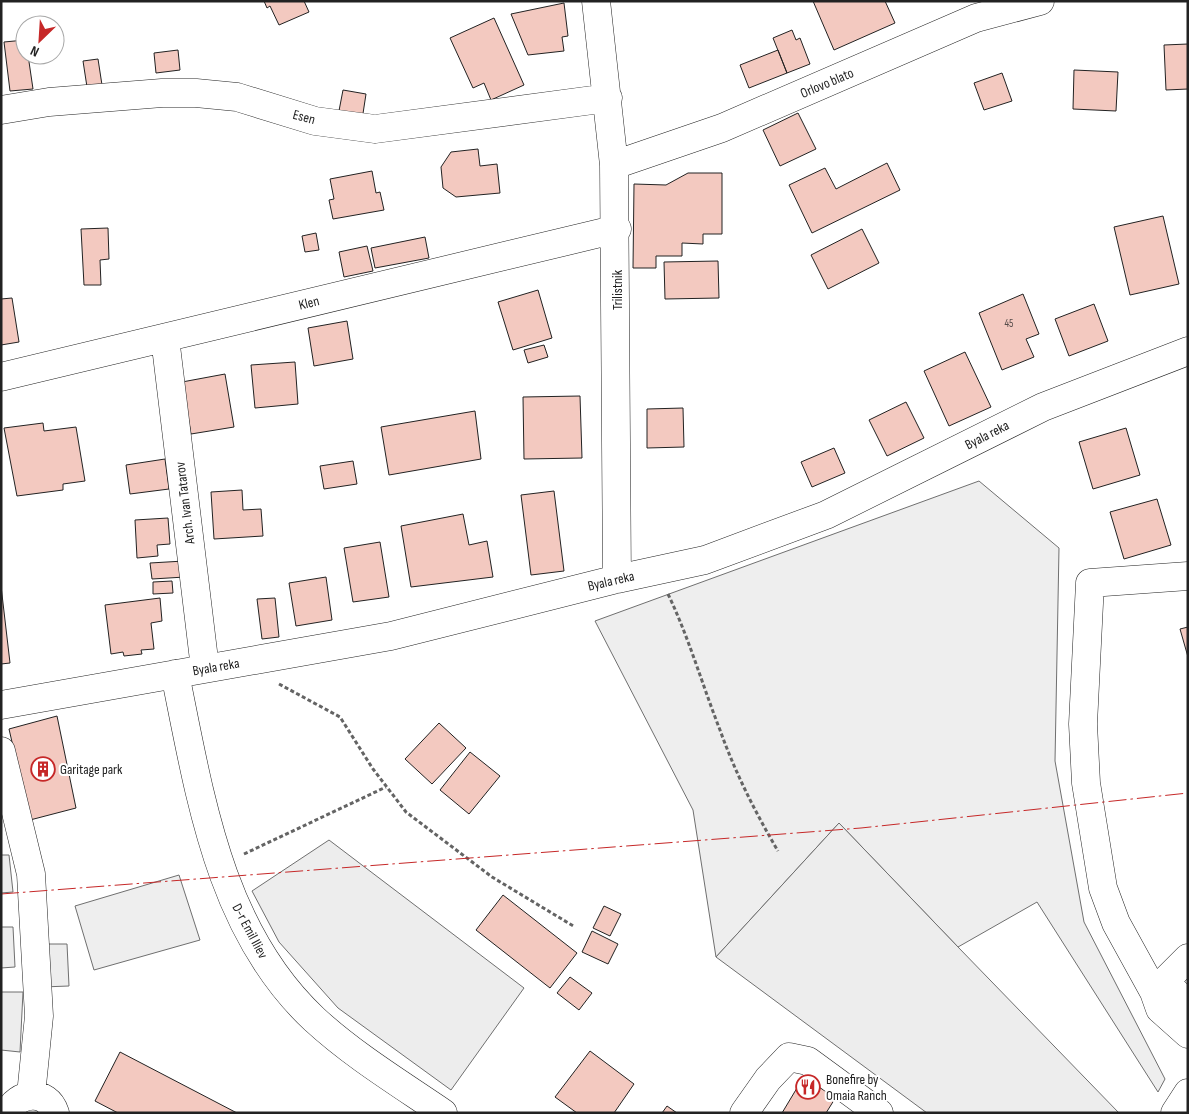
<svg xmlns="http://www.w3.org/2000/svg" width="1189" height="1114" font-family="'Sofia Sans Condensed',sans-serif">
<rect width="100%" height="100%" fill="#fff"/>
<path fill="#eee" stroke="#6f6f6f" d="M 979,481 L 1059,548 L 1055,761 L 1084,922 L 1165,1079 L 1158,1092 L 1037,902 L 958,947 L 839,823 L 716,957 L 693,810 L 595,621 Z
M 179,875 L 200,940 L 94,970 L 75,906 Z"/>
<path fill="#ededed" stroke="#6f6f6f" d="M 839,823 L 958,947 L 1119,1113 L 927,1113 L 716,957 Z
M 329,840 L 524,988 L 451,1090 L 338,1008 L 279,942 L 252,891 Z
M 1,855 L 9,855 L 13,892 L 1,893 Z
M 1,927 L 13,927 L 15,967 L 1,968 Z
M 40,944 L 67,944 L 69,986 L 42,987 Z
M 1,992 L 23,992 L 20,1052 L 1,1050 Z"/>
<path fill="#f3c9c0" stroke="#222" d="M 264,1 L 304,1 L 309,12 L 279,25 L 270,6 L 267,8 Z
M 813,1 L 885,1 L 895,23 L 834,50 Z
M 564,3 L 568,36 L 562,37 L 564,51 L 528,55 L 511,14 Z
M 494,18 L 524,85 L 491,100 L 484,83 L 473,88 L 450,38 Z
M 792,30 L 796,40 L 800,38 L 810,64 L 787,73 L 773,38 Z
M 25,40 L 25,55 L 28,55 L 33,89 L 10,91 L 4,42 Z
M 1188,44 L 1188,89 L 1166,90 L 1164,45 Z
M 178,50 L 180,70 L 156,73 L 154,53 Z
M 778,50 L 787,73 L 749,88 L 740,65 Z
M 98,59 L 102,85 L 87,87 L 83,61 Z
M 1074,70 L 1118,72 L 1116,111 L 1073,109 Z
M 1002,73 L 1012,101 L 984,110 L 974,83 Z
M 343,90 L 366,94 L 362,120 L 338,116 Z
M 798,113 L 816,149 L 780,166 L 763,130 Z
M 478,149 L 480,166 L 497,164 L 500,193 L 456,197 L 443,188 L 441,167 L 451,152 Z
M 887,163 L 900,190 L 812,233 L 789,185 L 825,168 L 836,189 Z
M 372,171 L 376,193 L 380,192 L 384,210 L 333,219 L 329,200 L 334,199 L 330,179 Z
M 688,173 L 722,173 L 722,234 L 703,234 L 703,244 L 682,243 L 682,256 L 656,256 L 656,268 L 633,268 L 634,184 L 666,185 Z
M 1163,216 L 1179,284 L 1130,295 L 1114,227 Z
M 108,228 L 109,259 L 100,260 L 101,285 L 84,285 L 81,229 Z
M 862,229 L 879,263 L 828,289 L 811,255 Z
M 316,233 L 319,250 L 305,252 L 302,236 Z
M 425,237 L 429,258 L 375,268 L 371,248 Z
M 367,246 L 373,271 L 344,277 L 339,252 Z
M 718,261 L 719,298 L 665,299 L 664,262 Z
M 538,290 L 552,338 L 513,350 L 498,302 Z
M 1023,294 L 1039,334 L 1026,339 L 1034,357 L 1002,370 L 979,313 Z
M 12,298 L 19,342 L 1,345 L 1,299 Z
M 1094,304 L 1108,341 L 1069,356 L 1055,319 Z
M 347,321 L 353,359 L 314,366 L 308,328 Z
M 544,345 L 548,357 L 528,363 L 524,350 Z
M 965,352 L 991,407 L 949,426 L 924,371 Z
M 295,362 L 298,404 L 255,408 L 251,365 Z
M 225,374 L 234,427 L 191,434 L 182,382 Z
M 580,396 L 582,458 L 524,459 L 523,397 Z
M 906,402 L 924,438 L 887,456 L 869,420 Z
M 683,408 L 684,447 L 647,448 L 647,409 Z
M 475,411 L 481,459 L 389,475 L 381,427 Z
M 43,423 L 44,431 L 76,427 L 85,481 L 63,484 L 63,490 L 17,496 L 4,428 Z
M 1126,428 L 1140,475 L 1093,489 L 1079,442 Z
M 834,448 L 845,473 L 812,487 L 801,462 Z
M 165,459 L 169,489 L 130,494 L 126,465 Z
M 353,461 L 357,484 L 324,489 L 320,466 Z
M 242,490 L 243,510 L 261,509 L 263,536 L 214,539 L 211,492 Z
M 554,491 L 564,571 L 531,575 L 521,495 Z
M 1157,499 L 1171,545 L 1124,559 L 1110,512 Z
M 463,514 L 469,545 L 487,541 L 493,577 L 411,587 L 401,526 Z
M 168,518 L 170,544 L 157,545 L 158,556 L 137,558 L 135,520 Z
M 380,542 L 389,597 L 353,602 L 344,548 Z
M 184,561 L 185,577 L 152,579 L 150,563 Z
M 326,577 L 332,620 L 296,626 L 289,583 Z
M 172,581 L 173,593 L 153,594 L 153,582 Z
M 1,586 L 10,663 L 1,664 Z
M 160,598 L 162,621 L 151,623 L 154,649 L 141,650 L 142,654 L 124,656 L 123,652 L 111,654 L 105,605 Z
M 275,598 L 279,637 L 262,639 L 257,599 Z
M 1188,627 L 1188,657 L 1180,629 Z
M 57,716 L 76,808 L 30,820 L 9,729 Z
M 439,723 L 466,748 L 432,784 L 405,759 Z
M 470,752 L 500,776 L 469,814 L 440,790 Z
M 503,895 L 577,953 L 550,988 L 476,930 Z
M 604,906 L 621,914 L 610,936 L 593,928 Z
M 592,931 L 618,944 L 608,964 L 582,952 Z
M 570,977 L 592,993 L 579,1010 L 557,993 Z
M 590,1051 L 634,1084 L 614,1113 L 577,1113 L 555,1097 Z
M 120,1052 L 237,1113 L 118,1113 L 95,1101 Z
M 803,1078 L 836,1097 L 826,1113 L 782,1113 Z
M 667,1106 L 677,1113 L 662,1113 Z"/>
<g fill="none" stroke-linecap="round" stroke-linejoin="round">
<g stroke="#222" stroke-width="29">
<path id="minor" d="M 596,1 L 614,165 L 617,579
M 1,110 L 49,102 L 162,93 L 196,93 L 237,97 L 315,121 L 375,129 L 608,98
M 614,165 L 722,128 L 976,18 L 1040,1
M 165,338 L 205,668
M 1,377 L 617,229
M 1188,576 L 1090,583 L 1083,724 L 1086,783 L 1103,888 L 1116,923 L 1154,992 L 1160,1009 L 1188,1034
M 175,674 C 200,796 219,930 314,1019 C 353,1055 399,1083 443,1113
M 1,705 L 391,636 L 617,579 L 705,560 L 826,515 L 1043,407 L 1188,351
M 1,751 L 31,874 L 39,1016 L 31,1095
M 1154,992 L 1188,958
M 1154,992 L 1175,992 L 1188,1005
M 8,1113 C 17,1092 47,1088 55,1113
M 744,1113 L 768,1079 L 789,1057 L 808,1061 L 879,1113
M 1175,1113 L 1188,1093"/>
</g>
<path stroke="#646464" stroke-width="3" stroke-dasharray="4 2.5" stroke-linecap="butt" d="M 668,594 C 689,638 702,684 720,730 C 735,772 755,812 778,851
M 279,684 L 340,717 L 373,769 L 406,812 L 492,877 L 575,927
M 244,854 L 386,787"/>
<use href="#minor" stroke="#fff" stroke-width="28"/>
<path stroke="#c62828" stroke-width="1" stroke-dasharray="18 4 2.5 4" stroke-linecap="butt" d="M 1,894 L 861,828 L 1188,793"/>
</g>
<defs>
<g id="building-ring" transform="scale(1.25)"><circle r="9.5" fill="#fff" stroke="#c62828" stroke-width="1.5"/><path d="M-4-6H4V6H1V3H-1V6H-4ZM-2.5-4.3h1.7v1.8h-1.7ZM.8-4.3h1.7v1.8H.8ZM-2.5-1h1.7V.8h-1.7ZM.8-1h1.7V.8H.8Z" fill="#c62828"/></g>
<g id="restaurant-ring" transform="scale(1.25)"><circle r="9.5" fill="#fff" stroke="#c62828" stroke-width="1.5"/><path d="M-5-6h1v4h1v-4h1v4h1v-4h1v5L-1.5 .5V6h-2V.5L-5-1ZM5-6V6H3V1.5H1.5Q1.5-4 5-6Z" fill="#c62828"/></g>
</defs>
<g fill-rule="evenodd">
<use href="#building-ring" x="43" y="769"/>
<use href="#restaurant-ring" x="808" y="1087"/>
</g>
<g text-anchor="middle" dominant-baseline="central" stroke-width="4" stroke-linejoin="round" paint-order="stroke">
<g font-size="11" fill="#564c4a">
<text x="1009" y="323">45</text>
</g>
<g font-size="14" fill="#222" stroke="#fff">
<text transform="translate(827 83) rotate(-23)">Orlovo blato</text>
<text transform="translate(304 117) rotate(15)">Esen</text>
<text transform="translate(617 290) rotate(-90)">Trilistnik</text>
<text transform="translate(309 303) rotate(-14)">Klen</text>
<text transform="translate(987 435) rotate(-27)">Byala reka</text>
<text transform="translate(185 503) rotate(-97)">Arch. Ivan Tatarov</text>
<text transform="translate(611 581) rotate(-13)">Byala reka</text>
<text transform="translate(216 667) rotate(-10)">Byala reka</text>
<text transform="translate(250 931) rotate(62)">D-r Emil Iliev</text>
</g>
<g font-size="14" fill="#222" stroke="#fff" text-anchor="start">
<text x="60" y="769">Garitage park</text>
<text x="826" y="1079">Bonefire by<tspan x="826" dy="16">Omaia Ranch</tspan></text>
</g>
</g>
<rect width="1189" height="1114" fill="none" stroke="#222222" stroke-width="5"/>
<g transform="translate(40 40) rotate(205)"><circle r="24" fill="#ffffff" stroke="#a7a7a7"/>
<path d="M0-4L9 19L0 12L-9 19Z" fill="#c62828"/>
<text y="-8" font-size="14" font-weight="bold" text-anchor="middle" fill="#222222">N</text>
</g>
</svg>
